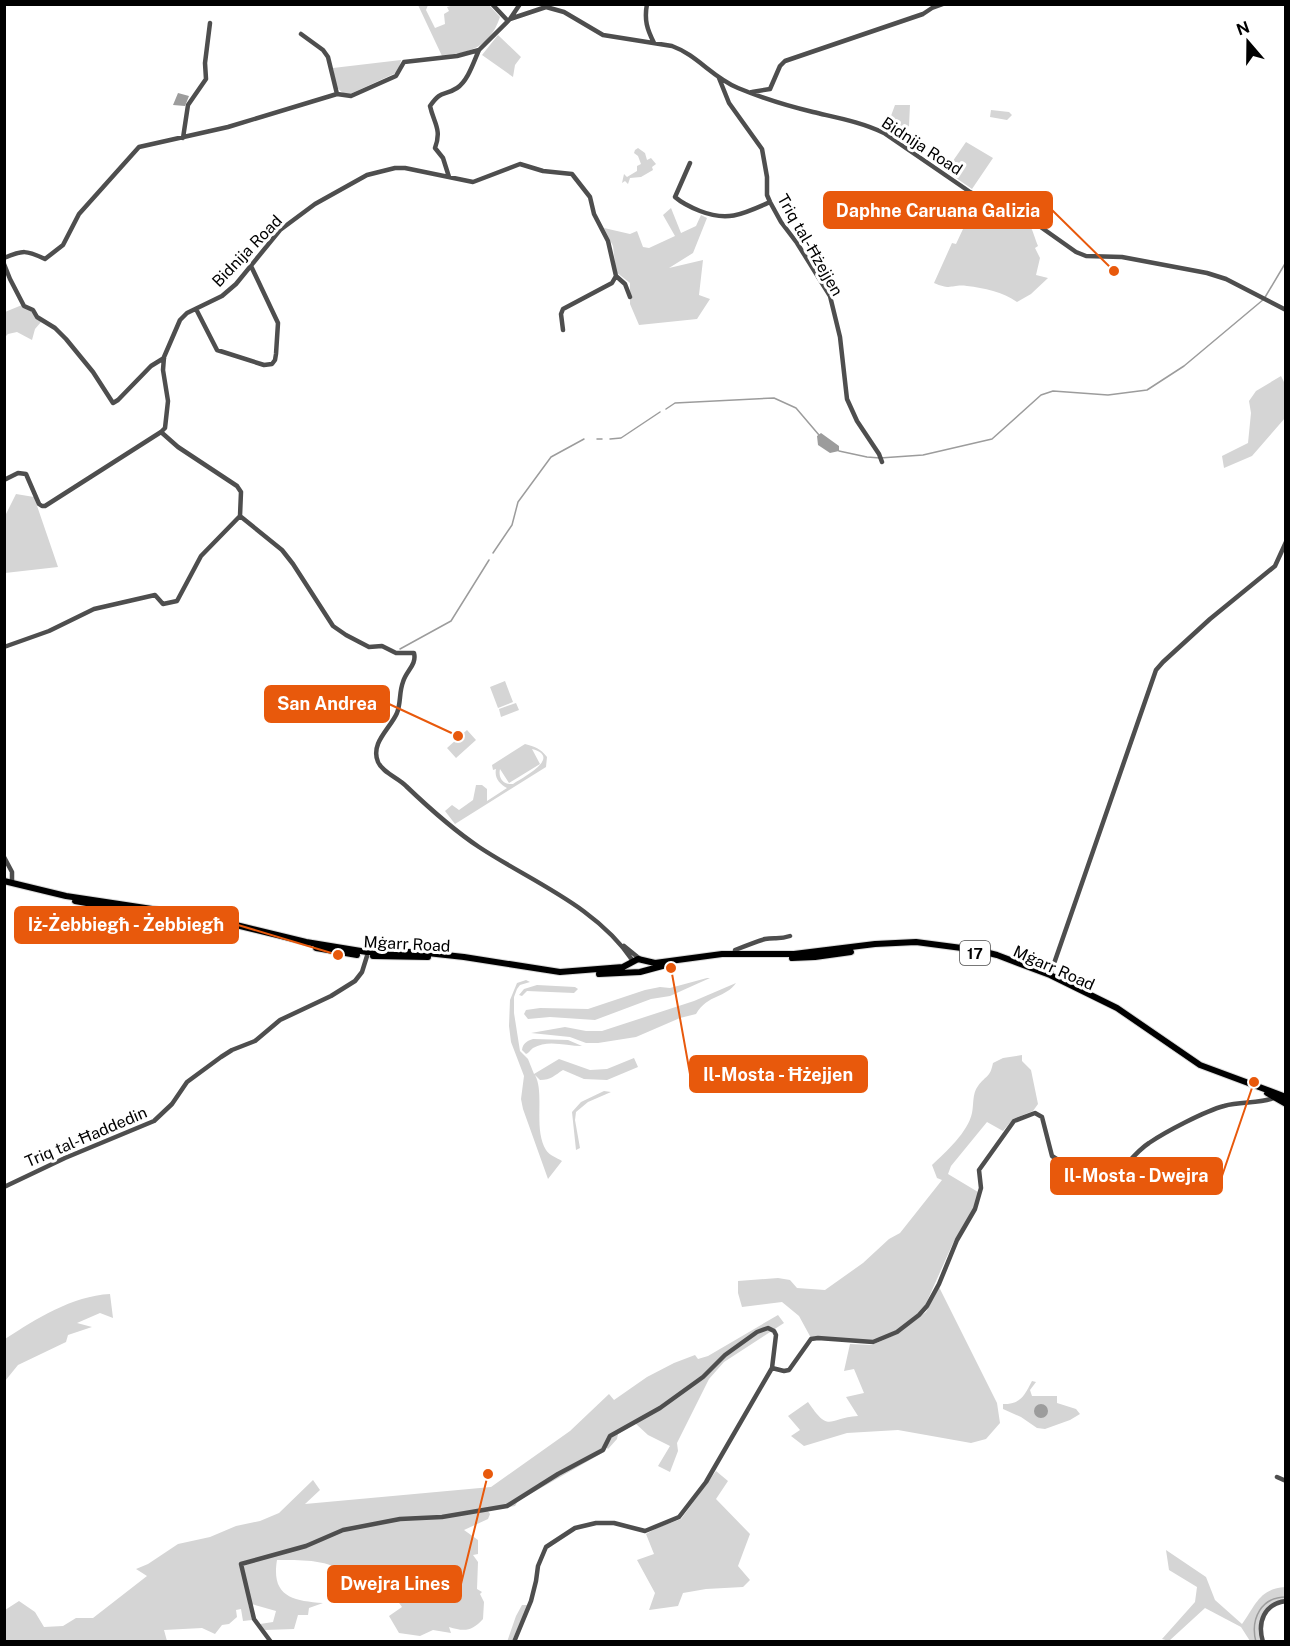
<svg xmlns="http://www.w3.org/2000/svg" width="1290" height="1646" font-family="'Public Sans',sans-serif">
<rect width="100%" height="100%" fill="#fff"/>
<path fill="#d5d5d5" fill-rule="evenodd" d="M 418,5 L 428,5 L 426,10 L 435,28 L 445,24 L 444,14 L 449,11 L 447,7 L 454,5 L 489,5 L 500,17 C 490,47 470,53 442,56 Z
M 498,35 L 521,57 L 515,65 L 513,77 L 482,55 Z
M 401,60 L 398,72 L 350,94 L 344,94 L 336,87 L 333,68 Z
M 895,105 L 910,105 L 909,126 L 901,143 L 885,132 Z
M 991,110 L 1009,112 L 1012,115 L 1007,120 L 990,117 Z
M 966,142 L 993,158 L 972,189 L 946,171 Z
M 638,148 L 645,153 L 647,160 L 651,158 L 656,164 L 652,167 L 653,170 L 641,177 L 630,178 L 628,184 L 625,181 L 622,183 L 624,174 L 627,177 L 637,171 L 637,166 L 641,164 L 638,156 L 634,153 L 635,150 Z
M 977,199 C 990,211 1019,209 1029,224 C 1033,230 1035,239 1038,246 L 1035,248 L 1040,258 L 1036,275 L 1048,278 L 1031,294 L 1017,302 C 1003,292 984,288 967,286 C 951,284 952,291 934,283 L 952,243 L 956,244 Z
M 671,208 L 681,233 L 696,226 L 701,215 L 707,218 L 693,253 L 669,268 L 703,260 L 699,295 L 710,299 L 697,319 L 639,325 L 630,304 L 630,283 L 616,272 L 613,246 L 604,228 L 630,234 L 637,231 L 643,247 L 649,248 L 675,236 L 663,215 Z
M 22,305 L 30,310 L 41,322 L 35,329 L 32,340 L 17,332 L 8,334 L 5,337 L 5,312 Z
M 1281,376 L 1285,384 L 1285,418 L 1252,456 L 1224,468 L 1222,456 L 1248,443 L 1251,413 L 1249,401 L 1256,391 Z
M 16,494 L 34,497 L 58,567 L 5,573 L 5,516 Z
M 505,681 L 513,702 L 498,708 L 490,687 Z
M 516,703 L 519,710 L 501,717 L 499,709 Z
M 467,730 L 476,740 L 456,758 L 447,748 Z
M 525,744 C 535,747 540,748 547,757 L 546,767 L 455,824 L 445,811 L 452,805 L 459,810 L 473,800 L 476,785 L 482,785 L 487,789 L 487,801 L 507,788 C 500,784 494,778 496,769 L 493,770 L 492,765 ZM 532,749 C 563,757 522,778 513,784 C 503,785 498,778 500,769 L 509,783 L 540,764 Z
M 707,978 L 710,978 L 670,996 L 651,999 L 595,1020 L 550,1017 L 528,1019 L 524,1014 L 526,1010 L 540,1008 L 588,1009 L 645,990 L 660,987 L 670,988 Z
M 526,980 L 530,982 L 520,985 L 517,989 L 514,997 L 514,1013 L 520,1051 L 528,1059 L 534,1074 L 559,1059 L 590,1070 L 607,1069 L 634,1058 L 638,1067 L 607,1080 L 584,1079 L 563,1070 C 555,1075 551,1080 540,1080 L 535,1075 C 545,1093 533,1129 546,1150 C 549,1155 557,1158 562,1161 L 548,1179 L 523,1109 L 521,1099 L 524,1076 L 511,1042 L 509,1026 L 510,1000 L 517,983 Z
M 736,983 C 726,998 708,994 696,1014 L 680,1018 L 636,1037 L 598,1043 L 586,1043 L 570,1037 L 531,1033 L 565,1027 L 586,1031 L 602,1031 L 694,1001 Z
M 537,985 L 575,987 L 578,989 L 574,993 L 527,991 L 522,996 L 519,995 L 524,989 Z
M 533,1039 L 568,1040 L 582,1046 C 566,1046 548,1039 533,1048 C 530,1050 529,1053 526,1054 L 522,1050 C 523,1043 527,1041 533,1039 Z
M 1022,1055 L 1022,1061 L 1031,1070 L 1038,1104 L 1033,1111 L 1013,1119 L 1003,1131 L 987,1122 L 951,1166 L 948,1174 L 978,1192 L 974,1210 L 953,1243 L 924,1308 L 898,1330 L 868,1343 L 817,1336 L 811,1338 L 799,1316 L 782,1302 L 742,1307 L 738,1293 L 738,1281 L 778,1278 L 790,1280 L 797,1288 L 825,1290 L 863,1263 L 889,1239 L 900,1233 L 942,1180 L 937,1178 L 932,1165 C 946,1152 968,1132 972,1113 C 974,1104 972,1094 978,1086 C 986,1075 990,1078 993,1063 L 1003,1058 Z
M 604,1091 L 611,1092 L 588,1102 L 576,1112 L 575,1120 L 580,1148 L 576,1150 L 572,1112 L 581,1102 Z
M 939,1287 L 997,1403 L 1000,1423 L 986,1439 L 971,1443 L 898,1430 L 847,1433 L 804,1446 L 791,1436 L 800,1430 L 788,1416 L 808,1402 C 830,1434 827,1418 858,1416 L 846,1397 L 864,1393 L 854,1369 L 844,1371 L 850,1344 L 872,1345 L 897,1334 L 926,1312 Z
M 110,1294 L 113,1318 L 100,1313 L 77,1323 L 92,1327 L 68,1335 L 66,1342 L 18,1365 L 5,1381 L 5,1339 C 36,1319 72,1296 110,1294 Z
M 778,1315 L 784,1323 L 724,1362 L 709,1379 L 677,1443 L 678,1451 L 670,1472 L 658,1466 L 670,1446 L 648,1435 L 635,1423 L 618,1434 L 617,1439 L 608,1449 L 606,1447 L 604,1452 L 518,1501 L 515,1506 L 488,1511 L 490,1514 L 488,1519 L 464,1530 L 478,1540 L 478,1554 L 473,1555 L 478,1562 L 477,1589 L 482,1592 L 480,1594 L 484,1602 L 483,1619 C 472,1631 465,1632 449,1627 L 451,1633 L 433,1630 L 420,1636 L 399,1633 L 389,1616 L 402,1607 L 381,1578 L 371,1587 L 368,1584 L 357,1596 L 343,1580 L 352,1577 C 330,1559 304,1560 277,1560 C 271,1596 292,1601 323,1603 L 309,1608 L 308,1615 L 298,1615 L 294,1629 L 265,1630 L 260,1624 L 273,1622 L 276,1611 L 248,1603 L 252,1620 L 243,1621 L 241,1609 L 236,1610 L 237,1617 L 229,1624 L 222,1625 L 215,1634 L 202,1628 L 164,1630 L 167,1641 L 5,1642 L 5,1610 L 19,1601 L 35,1612 L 44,1627 L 63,1626 L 76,1618 L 93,1618 L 147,1576 L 136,1569 L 148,1564 L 178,1544 L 210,1537 L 236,1526 L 260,1521 L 279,1513 L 313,1480 L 320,1490 L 305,1504 L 491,1487 L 570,1431 L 609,1394 L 614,1400 L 647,1377 L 674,1363 L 695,1355 L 698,1359 L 708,1356 Z
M 1032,1381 L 1036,1382 L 1030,1390 L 1032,1396 L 1057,1396 L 1057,1403 L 1076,1409 L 1080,1414 L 1070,1420 L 1045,1429 L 1037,1428 L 1021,1417 L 1003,1409 L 1003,1404 C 1021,1404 1024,1396 1032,1381 Z
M 716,1471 L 728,1481 L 716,1499 L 750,1534 L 738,1566 L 750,1580 L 743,1587 L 706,1589 L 683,1593 L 678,1606 L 649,1610 L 655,1593 L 637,1560 L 654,1554 L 646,1534 L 657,1528 L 681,1519 Z
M 1166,1550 L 1206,1577 L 1215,1600 L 1242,1624 C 1256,1605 1259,1589 1285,1587 L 1285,1600 C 1259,1605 1260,1618 1262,1641 L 1250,1641 L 1241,1627 L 1205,1608 L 1169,1641 L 1162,1639 L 1195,1602 L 1197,1587 L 1169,1570 Z
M 522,1605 L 528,1605 L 512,1641 L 507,1642 L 516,1616 Z"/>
<path fill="#9c9c9c" d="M 178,93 L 189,96 L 185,106 L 173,105 Z
M 821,433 L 839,446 L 839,451 L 830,453 L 818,445 L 817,436 Z
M1034 1411a7 7 0 1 1 14 0a7 7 0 1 1-14 0Z"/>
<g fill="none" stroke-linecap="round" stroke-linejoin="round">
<path stroke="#9c9c9c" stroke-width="1.5" d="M 666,409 L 675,403 L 774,398 L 796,408 L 819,435
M 597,439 L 602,439
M 610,439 L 621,438 L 660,412
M 839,451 L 867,457 L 880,458 L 923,455 L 992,439 L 1041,395 L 1053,391 L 1108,395 L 1147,390 L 1184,366 L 1264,299 L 1286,262
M 493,553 L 512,525 L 518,502 L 551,457 L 584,439
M 400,649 L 451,621 L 489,560
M 1256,1642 C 1250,1619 1261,1597 1286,1597"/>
<g stroke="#dbdbdb" stroke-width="8">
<path id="major" d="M 4,881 L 66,896 L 172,912 L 236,925 L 306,942 L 367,952 L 418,952 L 464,957 L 560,972 L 623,967 L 638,959 L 655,963 L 722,954 L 794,954 L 875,944 L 916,942 L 977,950 L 997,955 L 1050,975 L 1117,1008 L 1200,1065 L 1286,1097
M 75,901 L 133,911
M 316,948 L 357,955
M 373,956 L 428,957
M 792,958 L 815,957 L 851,952
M 599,974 L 640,972 L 666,965
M 1267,1093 L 1286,1104"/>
</g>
<path stroke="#4e4e4e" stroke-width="4.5" d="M 492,4 L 508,21
M 647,4 C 644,20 647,29 654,43
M 510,19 L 520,4
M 301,34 L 323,50 L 328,57 L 337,94
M 719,78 L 729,103 L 762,149 L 767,177 L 767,195 L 770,202 L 781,222 L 797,243 L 830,296 L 840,337 L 847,399 L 857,421 L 879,454 L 882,462
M 752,92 L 770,89 L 780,66 L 785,61 L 923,14 L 932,8 L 943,4
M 183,138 L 188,105 L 206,79 L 205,63 L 210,23
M 690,163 L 675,197 C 683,204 690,207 700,211 C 728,222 743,214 770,202
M 449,177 L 443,158 L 435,148 C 442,129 434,124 430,106 C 442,89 443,97 457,88 C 468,81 474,61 479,50
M 4,258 C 23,250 26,250 45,259 L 63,245 L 79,214 L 139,147 L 228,127 L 337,94 L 351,96 L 396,76 L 404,62 L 457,56 L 479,50 L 510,19 L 546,7 L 564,12 L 603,35 L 672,46 C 697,55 713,78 738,88 C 762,98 788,106 813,112 C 838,118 861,122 884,133 L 970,192 L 991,203 L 1007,206 L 1018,211 L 1076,252 L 1086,256 L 1122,257 L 1207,273 L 1226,279 L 1286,310
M 4,264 L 10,279 L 24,306 L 33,310 L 37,317 L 55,328 L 66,339 L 93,372 L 113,403 L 118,400 L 151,366 L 164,358
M 196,309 L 217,350 L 264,365 L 272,364 L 275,360 L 276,354 L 278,323 L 251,266
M 563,330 L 561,314 L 563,309 L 612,283 L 616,276
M 161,432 L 178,447 L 237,486 L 241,492 L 240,516
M 4,480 L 18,473 L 26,474 L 39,504 L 42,506 L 45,506 L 161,432 L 165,428 L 168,401 L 163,370 L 164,357 L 180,320 L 187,313 L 222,296 L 236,284 L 280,230 L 315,204 L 367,175 L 395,168 L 405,168 L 473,182 L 520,164 L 543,171 L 572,174 L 590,197 L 594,214 L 608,241 L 616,276 L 625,284 L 630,297
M 240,516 L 282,550 L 293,564 L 333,626 L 346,635 L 369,647 L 382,646 L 396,653 L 414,653 C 417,665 406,671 403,682 C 399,692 401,703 397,713 C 390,729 370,743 378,762 C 382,772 398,778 406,786 C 429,808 452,829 479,847 C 532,882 596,906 633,961
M 4,647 L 49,631 L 94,609 L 155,595 L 163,604 L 177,601 L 201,556 L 240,516
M 4,857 L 12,872 L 12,882
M 624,946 L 640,959
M 735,954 L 735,950 C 745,946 755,942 765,939 C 775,937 779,940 790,936
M 1050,975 L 1156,670 L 1163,662 L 1210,619 L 1275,566 L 1286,542
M 4,1187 L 65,1158 L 154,1121 L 172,1104 L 187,1082 L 221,1057 L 232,1050 L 255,1041 L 280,1020 L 331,996 L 355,981 L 362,972 L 367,956
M 772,1368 L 784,1371 L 789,1370 L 811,1339 L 818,1338 L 873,1342 L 897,1332 L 919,1315 L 927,1306 L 939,1284 L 957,1240 L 975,1209 L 981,1188 L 979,1170 L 1014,1121 L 1035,1113 L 1042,1117 L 1052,1156 L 1075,1171 L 1090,1186 L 1096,1189 C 1117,1182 1130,1155 1149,1143 C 1165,1132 1205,1111 1224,1106 C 1240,1101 1259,1104 1274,1098
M 1277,1477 L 1286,1481
M 271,1642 L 254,1619 L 241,1564 L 306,1546 L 343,1530 L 400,1519 L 442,1517 L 507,1506 L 558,1474 L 603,1450 L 610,1436 L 660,1408 L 703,1377 L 725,1355 L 757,1332 L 768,1328 L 774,1331 L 776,1335 L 772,1368 L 706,1482 L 679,1517 L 645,1531 L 614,1523 L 596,1523 L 575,1528 L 546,1547 L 538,1566 L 536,1581 L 531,1601 L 514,1642
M 1263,1642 C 1257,1622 1264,1604 1286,1601"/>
<use href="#major" stroke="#000" stroke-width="6"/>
</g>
<g text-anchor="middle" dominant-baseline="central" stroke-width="6" stroke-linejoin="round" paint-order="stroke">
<rect fill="#fff" stroke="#4c4c4c" stroke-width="1.5" x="960" y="941" width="30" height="24" rx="4.5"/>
<g font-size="15" font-weight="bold" fill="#000">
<text x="975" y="953">17</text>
</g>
<g font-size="16" fill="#000" stroke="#fff">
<text transform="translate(922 146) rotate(33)">Bidnija Road</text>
<text transform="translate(810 245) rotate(60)">Triq tal-Ħżejjen</text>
<text transform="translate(247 251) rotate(-46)">Bidnija Road</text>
<text transform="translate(407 944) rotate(3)">Mġarr Road</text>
<text transform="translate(1054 968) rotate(24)">Mġarr Road</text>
<text transform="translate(86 1137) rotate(-23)">Triq tal-Ħaddedin</text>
</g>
</g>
<path fill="none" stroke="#e8590c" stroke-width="2" d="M1114 271L1052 210M458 736L389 704M338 955L238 925M671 968L690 1074M1254 1082L1222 1176M488 1474L461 1584"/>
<g fill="#e8590c" stroke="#fff" stroke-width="2">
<circle cx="1114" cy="271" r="6"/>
<circle cx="458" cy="736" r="6"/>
<circle cx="338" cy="955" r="6"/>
<circle cx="671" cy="968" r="6"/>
<circle cx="1254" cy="1082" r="6"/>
<circle cx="488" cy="1474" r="6"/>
</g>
<g fill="#e8590c" stroke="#e8590c" stroke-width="2">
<rect x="824" y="192" width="228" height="36" rx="6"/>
<rect x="265" y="686" width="124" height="36" rx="6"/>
<rect x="15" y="907" width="223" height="36" rx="6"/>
<rect x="690" y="1056" width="177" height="36" rx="6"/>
<rect x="1051" y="1158" width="171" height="36" rx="6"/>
<rect x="328" y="1566" width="133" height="36" rx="6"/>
</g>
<g font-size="18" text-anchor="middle" font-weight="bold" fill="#fff">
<text x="938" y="217">Daphne Caruana Galizia</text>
<text x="327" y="710">San Andrea</text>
<text x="126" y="931">Iż-Żebbiegħ - Żebbiegħ</text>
<text x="778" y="1081">Il-Mosta - Ħżejjen</text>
<text x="1136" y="1182">Il-Mosta - Dwejra</text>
<text x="395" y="1590">Dwejra Lines</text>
</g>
<rect width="1290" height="1646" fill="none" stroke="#000000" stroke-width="12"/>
<g transform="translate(1248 42) rotate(340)" stroke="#ffffff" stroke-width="4.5" paint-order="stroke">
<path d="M0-4.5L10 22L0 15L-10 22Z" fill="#000000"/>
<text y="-9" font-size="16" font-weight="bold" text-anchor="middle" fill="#000000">N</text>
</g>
</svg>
